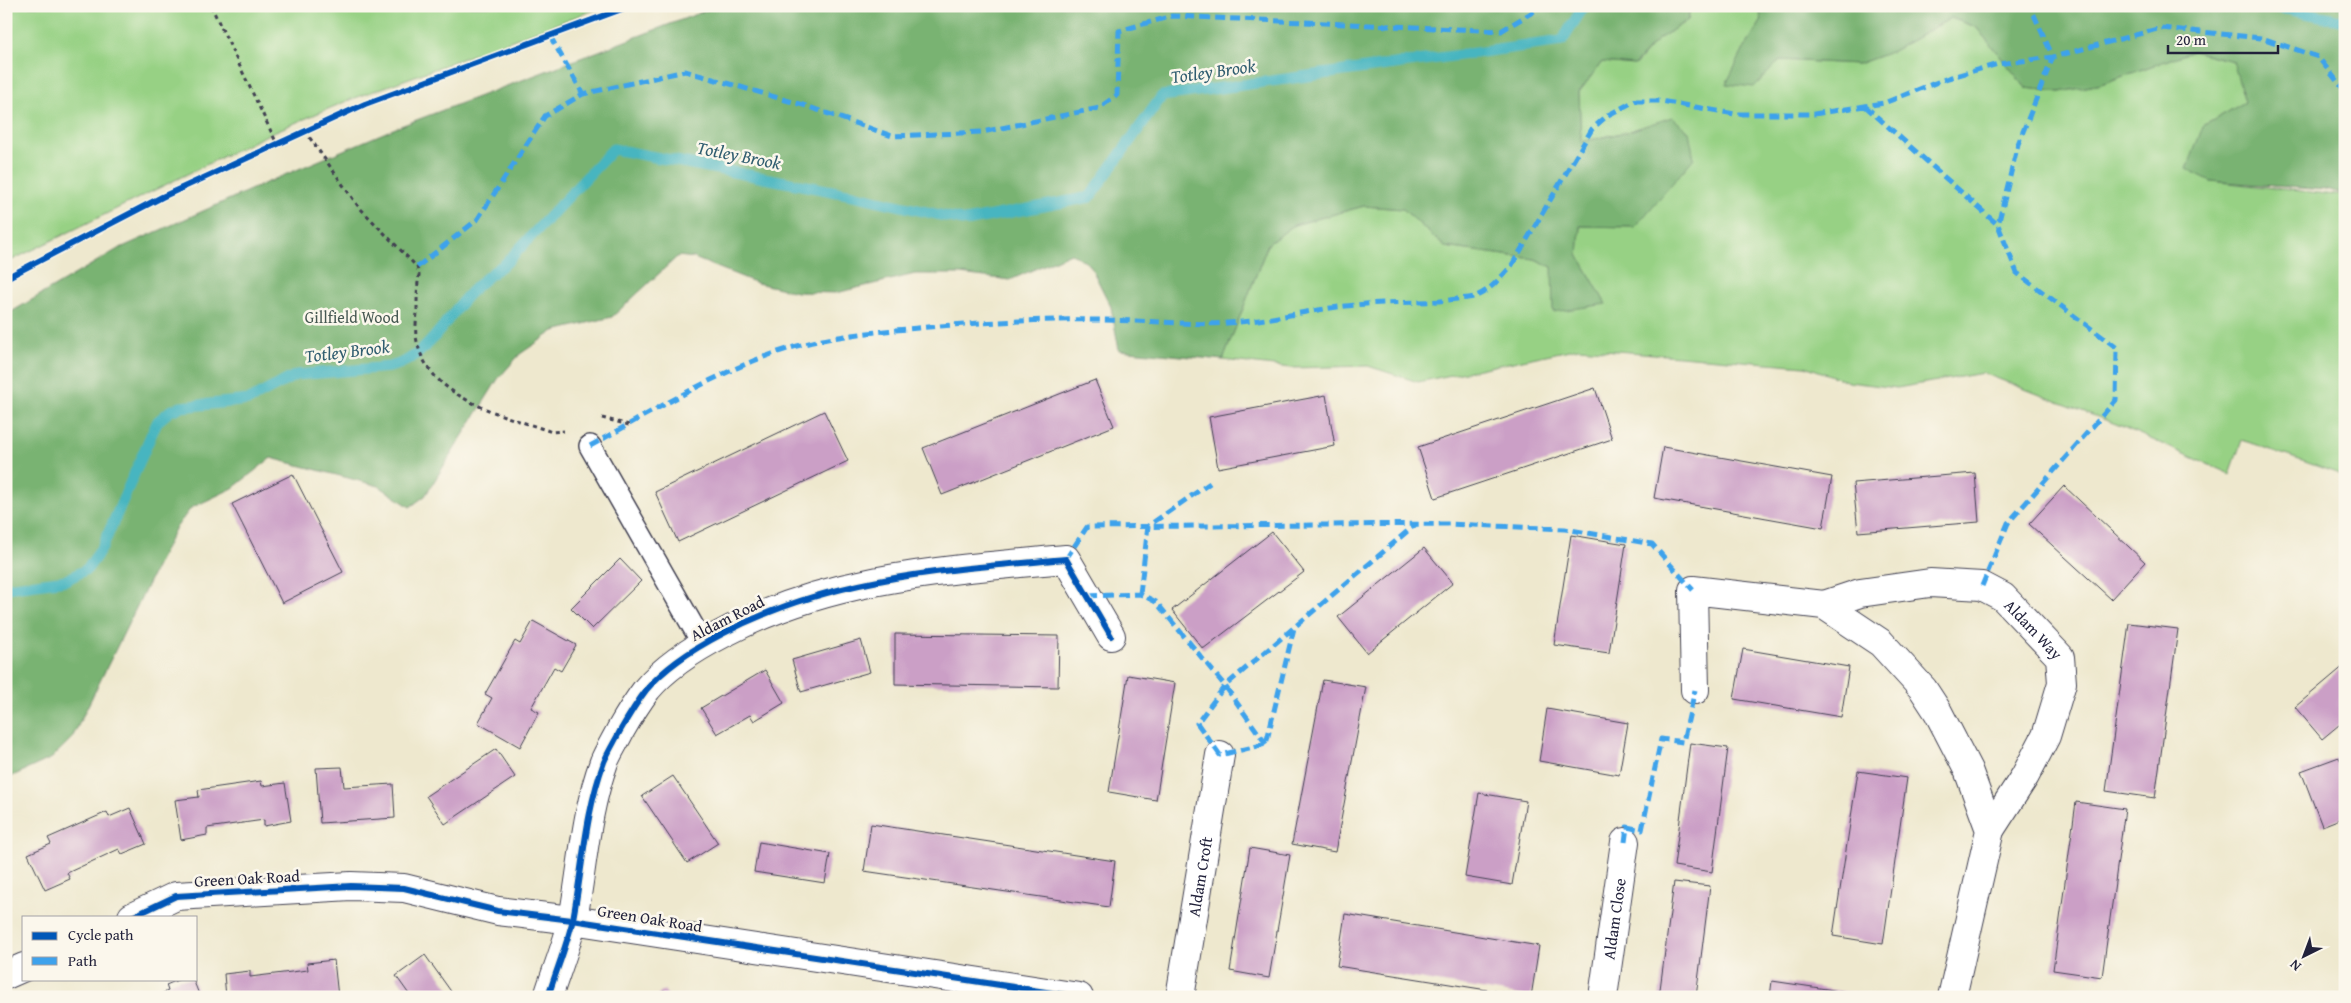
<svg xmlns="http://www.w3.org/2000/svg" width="2351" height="1003" font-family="'Gentium Book Plus',serif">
<rect width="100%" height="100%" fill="#fbf7ec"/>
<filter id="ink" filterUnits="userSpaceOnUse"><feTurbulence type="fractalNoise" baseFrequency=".02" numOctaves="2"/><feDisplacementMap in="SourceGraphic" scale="10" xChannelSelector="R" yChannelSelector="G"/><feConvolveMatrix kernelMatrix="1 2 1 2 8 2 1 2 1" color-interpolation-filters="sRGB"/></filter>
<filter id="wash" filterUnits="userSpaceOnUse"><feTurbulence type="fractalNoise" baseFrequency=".0096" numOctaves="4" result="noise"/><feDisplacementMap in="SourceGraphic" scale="20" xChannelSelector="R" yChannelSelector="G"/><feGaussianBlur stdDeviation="1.12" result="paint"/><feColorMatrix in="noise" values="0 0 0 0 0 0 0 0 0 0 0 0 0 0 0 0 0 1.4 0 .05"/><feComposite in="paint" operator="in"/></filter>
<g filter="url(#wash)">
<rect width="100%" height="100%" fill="#eee8ce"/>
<path fill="#97d184" stroke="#5c7a60" d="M 6,6 L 605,6 L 347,101 L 271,133 L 6,263 Z
M 1690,6 L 1758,6 L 1762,20 L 1743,51 L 1780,60 L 1858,64 L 1891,52 L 1951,18 L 1976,27 L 2026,88 L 2060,92 L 2101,84 L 2193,51 L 2234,61 L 2245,102 L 2203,126 L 2211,181 L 2345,196 L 2345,476 L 2242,440 L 2230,474 L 2121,426 L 1983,373 L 1897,388 L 1849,382 L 1805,366 L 1579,348 L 1418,382 L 1368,366 L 1291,368 L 1223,360 L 1268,244 L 1294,225 L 1364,206 L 1403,209 L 1445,247 L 1535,259 L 1552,267 L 1605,303 L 1578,255 L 1580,226 L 1635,227 L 1626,132 L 1581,142 L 1579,92 L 1602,62 L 1635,65 L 1657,40 L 1688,20 Z"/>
<path fill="#79b372" stroke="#4e6a56" d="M 718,6 L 1690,6 L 1688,20 L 1657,40 L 1634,65 L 1602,62 L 1579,92 L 1581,142 L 1626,132 L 1672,117 L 1689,132 L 1694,158 L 1635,227 L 1580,226 L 1578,255 L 1606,304 L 1553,312 L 1552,267 L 1535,259 L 1445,247 L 1403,209 L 1364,206 L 1294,225 L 1268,244 L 1223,360 L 1119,350 L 1111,307 L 1090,265 L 1071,253 L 1010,280 L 960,274 L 915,274 L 836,293 L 797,292 L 757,283 L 694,258 L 678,256 L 612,317 L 554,331 L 520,354 L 498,379 L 425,496 L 410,507 L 379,486 L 271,458 L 233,488 L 191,508 L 175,529 L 72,738 L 52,758 L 6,779 L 6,315 L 118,249 L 268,182 L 398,127 Z
M 1758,6 L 2345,6 L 2345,195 L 2325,190 L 2211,181 L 2187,169 L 2203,126 L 2245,102 L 2233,61 L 2193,51 L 2101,84 L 2060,92 L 2026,88 L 1976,27 L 1951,18 L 1891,52 L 1858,64 L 1780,60 L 1754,87 L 1726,84 L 1743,51 L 1762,20 Z"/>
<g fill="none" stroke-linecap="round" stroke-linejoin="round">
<path stroke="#46b5c0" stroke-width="11" d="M 2271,6 L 2345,21
M 6,588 L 66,580 L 87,569 L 102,548 L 152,433 L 158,421 L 170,411 L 181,407 L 249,400 L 296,375 L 390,367 C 429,357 444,320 470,293 C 481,281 493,272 506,263 L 613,149 L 853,195 L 966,221 L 1090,197 L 1162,96 L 1562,41 L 1584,6"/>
</g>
<g id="blocks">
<path fill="#cb9fc6" d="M 1095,380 L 1114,426 L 942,495 L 923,448 Z
M 1595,388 L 1612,439 L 1435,498 L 1418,447 Z
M 1326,395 L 1335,446 L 1218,468 L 1209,417 Z
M 824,411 L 848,461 L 678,542 L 655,492 Z
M 1663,447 L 1832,477 L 1823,528 L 1654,498 Z
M 1975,473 L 1979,522 L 1858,532 L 1853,483 Z
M 293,474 L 343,572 L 282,603 L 232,504 Z
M 2064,486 L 2145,562 L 2111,599 L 2029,524 Z
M 1272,532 L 1304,572 L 1203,649 L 1172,610 Z
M 1571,535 L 1626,544 L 1609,653 L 1554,645 Z
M 1424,548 L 1453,583 L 1367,653 L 1338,617 Z
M 620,559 L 641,581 L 592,629 L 571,608 Z
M 533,621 L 576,645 L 561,671 L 554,667 L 531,708 L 539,712 L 520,747 L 478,723 L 492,698 L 485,694 L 515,641 L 520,644 Z
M 2129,623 L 2178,629 L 2155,798 L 2106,791 Z
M 895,634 L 1059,636 L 1058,687 L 895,684 Z
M 861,640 L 870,672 L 801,692 L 792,660 Z
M 1743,649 L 1849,667 L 1841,717 L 1734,699 Z
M 2345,665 L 2345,720 L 2322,739 L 2295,707 Z
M 765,670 L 784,703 L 754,721 L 750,715 L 717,734 L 701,708 Z
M 1128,675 L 1175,683 L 1156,800 L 1109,792 Z
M 1323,680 L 1366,687 L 1335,852 L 1292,844 Z
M 1547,709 L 1628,723 L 1619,775 L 1539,761 Z
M 1690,743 L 1728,748 L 1712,872 L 1674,866 Z
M 496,749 L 515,777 L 445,824 L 426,796 Z
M 2339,757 L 2345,771 L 2345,817 L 2322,826 L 2301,771 Z
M 342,767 L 344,787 L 393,784 L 395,818 L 320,823 L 316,768 Z
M 1858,771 L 1907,778 L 1883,944 L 1833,936 Z
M 673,776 L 718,843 L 687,863 L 642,796 Z
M 261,781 L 262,786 L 285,783 L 291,821 L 264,826 L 264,820 L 207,828 L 207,835 L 181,840 L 175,800 L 199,797 L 198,790 Z
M 1479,793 L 1526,801 L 1512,885 L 1465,877 Z
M 2076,802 L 2125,809 L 2102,977 L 2053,970 Z
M 130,808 L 146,844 L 122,854 L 119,849 L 67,873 L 70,879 L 45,890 L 28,854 L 51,844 L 48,838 L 107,812 L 109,817 Z
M 871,824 L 1115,861 L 1109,907 L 864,871 Z
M 759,842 L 830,854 L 825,883 L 754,872 Z
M 1250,848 L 1290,855 L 1269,978 L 1230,971 Z
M 1674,882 L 1710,886 L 1696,997 L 1659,997 Z
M 1345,914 L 1539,946 L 1531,997 L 1337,966 Z
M 425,955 L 455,997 L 411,997 L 396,976 Z
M 334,960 L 338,997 L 226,997 L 224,974 L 250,971 L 250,977 L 308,970 L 307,963 Z
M 180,979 L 193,979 L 200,997 L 154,997 L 168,991 L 166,985 Z
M 1772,981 L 1874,996 L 1874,997 L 1770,997 Z
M 664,990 L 669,997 L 656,997 Z"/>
</g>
</g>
<g filter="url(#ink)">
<use href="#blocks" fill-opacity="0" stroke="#414051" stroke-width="1"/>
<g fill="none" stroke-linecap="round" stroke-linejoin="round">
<g stroke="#414051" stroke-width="24">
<path id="service" d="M 590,446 L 703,644"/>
</g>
<g stroke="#414051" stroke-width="30">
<g id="minor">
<path id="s1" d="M 1824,605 L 1860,593 L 1930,583 L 1982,586 L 2003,597 L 2060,657 L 2062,683 L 2046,736 L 2025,776 L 1990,830"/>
<path d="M 1695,690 L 1693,590 L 1824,605 L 1881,643 L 1923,689 L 1938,712 L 1968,770 L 1990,830 L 1952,997"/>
<path d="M 132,917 L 176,896 L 351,886 L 404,888 L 498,911 L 572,920 L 1079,997"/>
<path d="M 6,975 L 24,967"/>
<path d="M 548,997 C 556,971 567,945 573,919 C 583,866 585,814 604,762 C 608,752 615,741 620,731 C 628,717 637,702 647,689 C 667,665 695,648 722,634 C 831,576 947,570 1066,559 L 1111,636"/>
<path id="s2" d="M 1180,997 L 1220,755"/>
<path id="s3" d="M 1603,997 L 1625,842"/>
</g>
</g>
<path stroke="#414051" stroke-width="3" stroke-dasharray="4 4" stroke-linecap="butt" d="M 211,6 L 277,144
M 305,131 L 358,206 L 417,267 L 419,275 C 417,286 417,298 417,309 C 417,318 415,328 416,336 C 425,399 502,414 552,432 L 564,431
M 602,418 L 629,425"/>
<use href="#service" stroke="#fff" stroke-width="21"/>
<use href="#minor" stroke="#fff" stroke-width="28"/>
<path stroke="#3ea2ec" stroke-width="5" stroke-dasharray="10 5" stroke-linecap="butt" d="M 550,36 L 583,94
M 1865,106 L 1998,225
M 417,267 L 477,220 L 545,116 L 583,94 L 685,71 L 803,105 L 892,136 L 982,132 L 1099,108 L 1117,95 L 1119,31 L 1172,16 L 1501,31 L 1536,10 L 1537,6
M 590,446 C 663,406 736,359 817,341 C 851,334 884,331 918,328 C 990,321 1063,318 1135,321 C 1166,322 1196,325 1227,323 C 1270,321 1312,309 1355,305 C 1389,301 1423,304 1457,299 C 1462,298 1470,299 1476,296 C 1490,291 1502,276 1512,265 L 1592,129 L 1608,115 L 1635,101 L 1661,101 L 1735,114 L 1814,114 L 1884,103 L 1948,78 L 1998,64 L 2053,57 L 2161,28 L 2262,38 L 2318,57 L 2345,91
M 1066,559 L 1087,527 L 1449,524 L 1565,529 L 1652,544 L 1693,590
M 1982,586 L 2008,523 L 2116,400 L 2117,348 L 2017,273 L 1998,225 L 2018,144 L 2053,57 L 2030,6
M 1140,594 L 1148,526 L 1210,483
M 1088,596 L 1140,594 L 1156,602 L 1225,686 L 1197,723 L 1220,755 L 1266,744 L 1294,628
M 1266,744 L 1225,686 L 1416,524
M 1625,842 L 1627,827 L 1642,830 L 1661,739 L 1683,742 L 1695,690"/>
<g stroke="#fbf7ec" stroke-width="9">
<path id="cycleway" d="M 6,278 L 162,197 L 365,104 L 630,6
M 132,917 L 176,896 L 351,886 L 404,888 L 498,911 L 572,920 L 1079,997
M 548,997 C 556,971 567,945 573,919 C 583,866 585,814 604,762 C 608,752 615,741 620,731 C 628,717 637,702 647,689 C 667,665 695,648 722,634 C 831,576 947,570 1066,559 L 1111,636"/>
</g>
<use href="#cycleway" stroke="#0057b8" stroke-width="6"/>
</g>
</g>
<g text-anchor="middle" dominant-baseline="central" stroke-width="5" stroke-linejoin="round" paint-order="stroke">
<g font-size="16" fill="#455751" stroke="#fbf7ec">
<text x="352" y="317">Gillfield Wood</text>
</g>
<g font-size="16" fill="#22223b" stroke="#fbf7ec">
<text transform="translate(727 618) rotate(-27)">Aldam Road</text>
<text stroke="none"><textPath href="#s1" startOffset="229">Aldam Way</textPath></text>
<text stroke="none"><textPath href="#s2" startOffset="122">Aldam Croft</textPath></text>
<text transform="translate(247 878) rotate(-3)">Green Oak Road</text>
<text transform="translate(650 918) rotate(9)">Green Oak Road</text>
<text stroke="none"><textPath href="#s3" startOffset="79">Aldam Close</textPath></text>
</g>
<g font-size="18" font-style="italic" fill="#305d70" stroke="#fbf7ec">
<text transform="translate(1213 71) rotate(-8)">Totley Brook</text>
<text transform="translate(739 155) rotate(11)">Totley Brook</text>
<text transform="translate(347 351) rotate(-7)">Totley Brook</text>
</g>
</g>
<rect width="2351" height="1003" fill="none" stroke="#fbf7ec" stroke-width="25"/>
<rect x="22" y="916" width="175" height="65" fill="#fbf7ec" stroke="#a4a2a5"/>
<rect x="32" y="932" width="25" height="8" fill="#0057b8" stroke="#a4a2a5"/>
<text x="68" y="940" font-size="15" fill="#22223b">Cycle path</text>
<rect x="32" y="957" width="25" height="8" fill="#3ea2ec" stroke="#a4a2a5"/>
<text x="68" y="966" font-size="15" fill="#22223b">Path</text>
<g transform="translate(2304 956) rotate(222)" stroke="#fbf7ec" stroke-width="4" paint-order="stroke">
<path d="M0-4L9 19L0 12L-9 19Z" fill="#22223b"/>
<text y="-8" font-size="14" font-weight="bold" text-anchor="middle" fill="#22223b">N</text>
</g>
<path d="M2168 45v8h110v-8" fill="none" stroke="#22223b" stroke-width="2.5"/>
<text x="2176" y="45" font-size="15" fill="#22223b" stroke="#fbf7ec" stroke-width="4" paint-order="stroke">20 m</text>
</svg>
